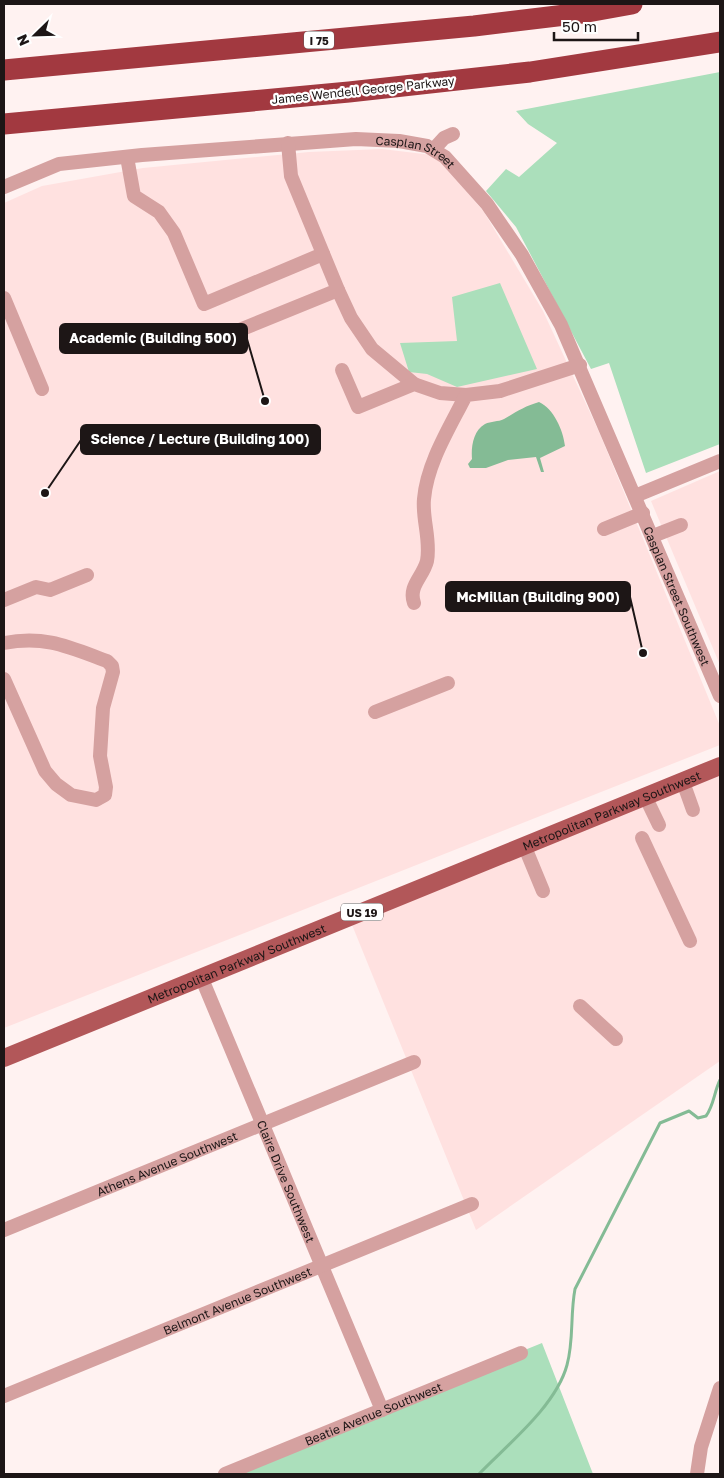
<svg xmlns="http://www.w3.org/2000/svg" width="724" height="1478" font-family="'Golos Text',sans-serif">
<rect width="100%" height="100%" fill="#fff2f1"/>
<path fill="#ffe1e0" d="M 382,149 L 432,155 L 445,166 L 484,212 L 543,311 L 600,434 L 720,726 L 720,745 L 4,1028 L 4,203 L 42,186 L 143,168 L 309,152 Z
M 720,471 L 720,665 L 651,501 Z
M 720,767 L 720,1061 L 476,1230 L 348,915 Z"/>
<path fill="#abdfbb" d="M 720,72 L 720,444 L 646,473 L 609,363 L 591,369 L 516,227 L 486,191 L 506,169 L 519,177 L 557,143 L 528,124 L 516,111 Z
M 500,283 L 537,369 L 457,387 L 427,374 L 409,372 L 400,343 L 457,341 L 452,297 Z
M 542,1343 L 593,1474 L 219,1474 Z"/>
<path fill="#84bb95" d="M 539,402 C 554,409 563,430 565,446 L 540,458 L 544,472 L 541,472 L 536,457 L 508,460 L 486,468 L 470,468 L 468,464 L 472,459 C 471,447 473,431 485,424 C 491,421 498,422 504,419 C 516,412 525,406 539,402 Z"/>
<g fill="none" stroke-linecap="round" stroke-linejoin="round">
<path stroke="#84bb95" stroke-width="3" d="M 479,1474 C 508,1444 556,1406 567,1365 C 574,1340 570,1315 575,1289 L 660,1123 L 689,1111 L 698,1118 L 706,1116 C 714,1105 714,1092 720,1080"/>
<g stroke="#d5a1a0" stroke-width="14">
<path d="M 434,149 L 444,138 L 453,134"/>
<path d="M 127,157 L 134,196 L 159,212 L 174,233 L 204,304 L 323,254"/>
<path id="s1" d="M 4,187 L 59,164 L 142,155 L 356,139 L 399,141 L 427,146 L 445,157 L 487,204 L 522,255 L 561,325 L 720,696"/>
<path d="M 338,290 L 351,318 L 372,349 L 414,384"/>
<path d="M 4,298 L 42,389"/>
<path d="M 215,340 L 338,290 L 291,176 L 288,143"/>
<path d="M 342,370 L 358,407 L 414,384 L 440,393 L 466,395"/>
<path d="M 635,496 L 720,461"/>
<path d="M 604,529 L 643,513"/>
<path d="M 653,536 L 681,525"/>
<path d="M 4,600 L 36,587 L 50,590 L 87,575"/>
<path d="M 414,603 C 408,586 423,577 427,561 C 431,540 422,519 424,499 C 427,463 450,427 466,395 L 500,391 L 580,365"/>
<path d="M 4,643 C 45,635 69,647 107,661 L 112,666 L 113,672 L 103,708 L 100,756 L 106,787 L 105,795 L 96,800 L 71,795 L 56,784 L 45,771 L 4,679"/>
<path d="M 375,712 L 448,683"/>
<path d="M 683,782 L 693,810"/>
<path d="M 645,796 L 659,825"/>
<path d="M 642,838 L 690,941"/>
<path d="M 524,845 L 543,891"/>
<path id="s2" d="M 202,979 L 382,1410"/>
<path d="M 580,1006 L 616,1039"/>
<path id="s3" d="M 4,1230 L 414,1062"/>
<path id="s4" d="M 4,1396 L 472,1204"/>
<path id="s5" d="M 225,1474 L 521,1353"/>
<path d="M 697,1474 L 701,1447 L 720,1388"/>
</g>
<path stroke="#b25759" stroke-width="18" id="s6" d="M 4,1058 L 720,766"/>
<path stroke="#a23940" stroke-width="21" d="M 4,70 L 474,26 L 582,13 L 632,4
M 4,124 L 349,92 L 530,72 L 720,42"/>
</g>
<g text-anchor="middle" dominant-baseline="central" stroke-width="4.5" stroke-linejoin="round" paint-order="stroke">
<g fill="#fff" stroke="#615c5c" stroke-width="1">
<rect x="304" y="31.5" width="30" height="17" rx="4"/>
<rect x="341" y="903.5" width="42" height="17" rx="4"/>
</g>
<g font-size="11" font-weight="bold" fill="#1d1616">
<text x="319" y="40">I 75</text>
<text x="362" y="912">US 19</text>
</g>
<g font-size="12" fill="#1d1616" stroke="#fff">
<text transform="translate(363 90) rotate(-6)">James Wendell George Parkway</text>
<text stroke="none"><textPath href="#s1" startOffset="420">Casplan Street</textPath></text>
<text stroke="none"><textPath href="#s1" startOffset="950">Casplan Street Southwest</textPath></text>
<text stroke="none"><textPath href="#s6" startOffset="656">Metropolitan Parkway Southwest</textPath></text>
<text stroke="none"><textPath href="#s6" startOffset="251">Metropolitan Parkway Southwest</textPath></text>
<text stroke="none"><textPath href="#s3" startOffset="176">Athens Avenue Southwest</textPath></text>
<text stroke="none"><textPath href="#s2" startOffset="219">Claire Drive Southwest</textPath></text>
<text stroke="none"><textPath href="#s4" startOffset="252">Belmont Avenue Southwest</textPath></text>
<text stroke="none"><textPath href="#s5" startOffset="160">Beatie Avenue Southwest</textPath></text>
</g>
</g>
<path fill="none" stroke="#1d1616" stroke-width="2" d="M265 401L247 339M45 493L81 440M643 653L630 597"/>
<g fill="#1d1616" stroke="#fff" stroke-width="2">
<circle cx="265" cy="401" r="5"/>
<circle cx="45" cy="493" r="5"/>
<circle cx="643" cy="653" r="5"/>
</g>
<g fill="#1d1616" stroke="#1d1616" stroke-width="2">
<rect x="60" y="324" width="187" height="29" rx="5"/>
<rect x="81" y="425" width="239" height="29" rx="5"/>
<rect x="446" y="582" width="184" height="29" rx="5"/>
</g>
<g font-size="14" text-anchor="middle" font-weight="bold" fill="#fff">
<text x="153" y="343">Academic (Building 500)</text>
<text x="200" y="444">Science / Lecture (Building 100)</text>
<text x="538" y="602">McMillan (Building 900)</text>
</g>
<rect width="724" height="1478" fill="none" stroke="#1d1616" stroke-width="10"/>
<g transform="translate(35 35) rotate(247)" stroke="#ffffff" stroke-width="4" paint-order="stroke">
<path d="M0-4L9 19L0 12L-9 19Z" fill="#1d1616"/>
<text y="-8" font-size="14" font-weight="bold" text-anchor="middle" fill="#1d1616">N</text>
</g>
<path d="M554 32v8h84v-8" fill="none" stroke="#1d1616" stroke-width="2.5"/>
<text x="562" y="32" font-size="15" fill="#1d1616" stroke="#ffffff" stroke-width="4" paint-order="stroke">50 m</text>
</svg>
